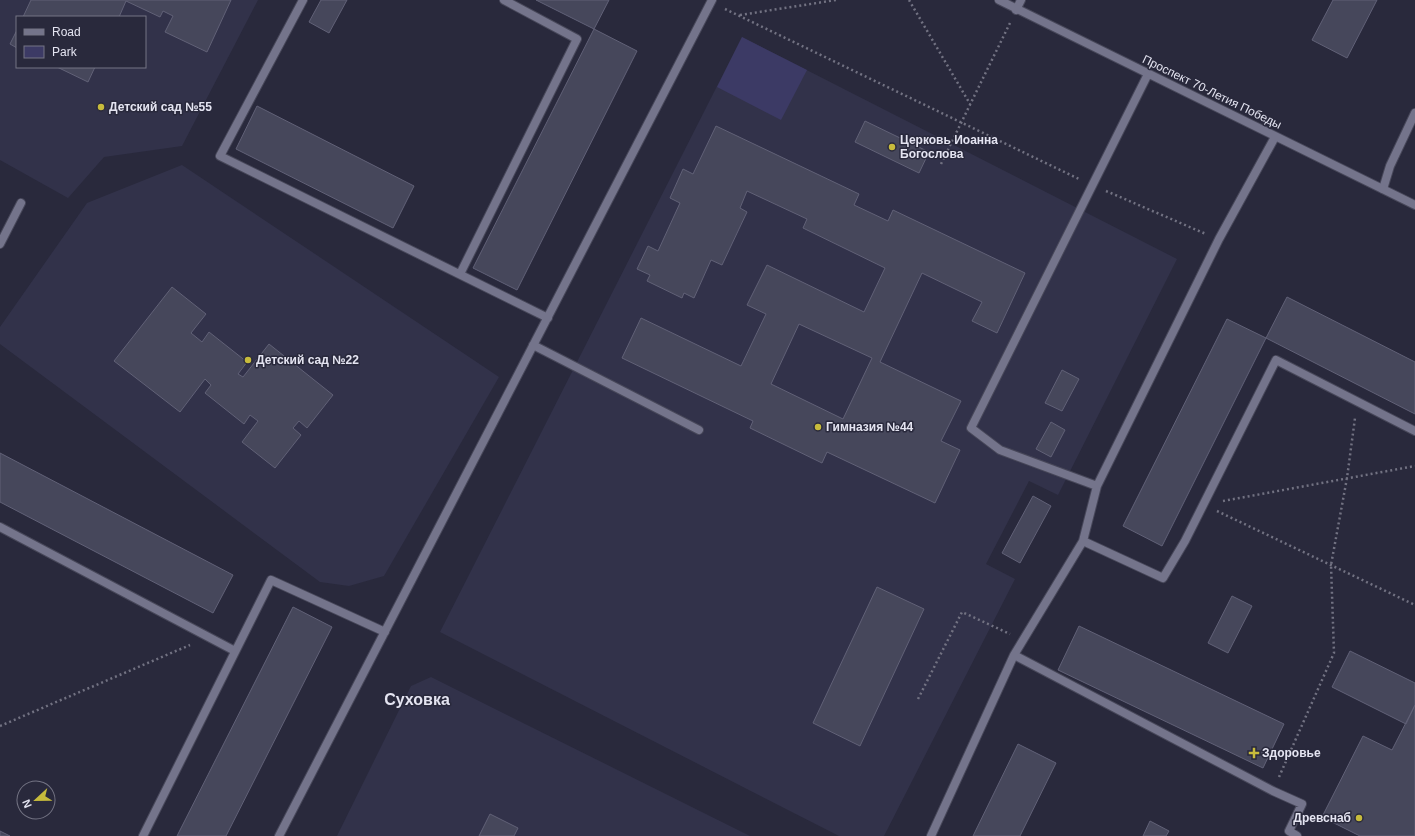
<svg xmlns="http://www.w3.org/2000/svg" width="1415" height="836" font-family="Arial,sans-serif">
<rect width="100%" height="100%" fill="#29293c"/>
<path fill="#32324a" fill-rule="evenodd" d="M 0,0 L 258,0 L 182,146 L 104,157 L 68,198 L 0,160 ZM 17,17 L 145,17 L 145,67 L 17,67 Z
M 742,37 L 1177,259 L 1058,495 L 1029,481 L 986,564 L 1015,579 L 884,836 L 839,836 L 440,632 Z
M 182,165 L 499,377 L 384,576 L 349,586 L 320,582 L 0,344 L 0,327 L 87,203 Z
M 431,677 L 750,836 L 337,836 L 411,686 Z"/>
<path fill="#3c3a65" d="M 742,37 L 807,70 L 781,120 L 717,87 Z"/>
<path fill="#46475b" stroke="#616177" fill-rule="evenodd" d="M 31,0 L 231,0 L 207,52 L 165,32 L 173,16 L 163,11 L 160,17 L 126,1 L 119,17 L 23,17 Z
M 321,0 L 347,0 L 329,33 L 309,22 Z
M 536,0 L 609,0 L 594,29 Z
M 1333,0 L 1377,0 L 1347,58 L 1312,40 Z
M 594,29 L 637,51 L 517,290 L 473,268 Z
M 17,30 L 17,48 L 10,44 Z
M 57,67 L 95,67 L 88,82 Z
M 257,106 L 414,186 L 393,228 L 236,149 Z
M 865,121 L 929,152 L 919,173 L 855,142 Z
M 716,126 L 859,194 L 854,205 L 888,221 L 893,210 L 1025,273 L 997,333 L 972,321 L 982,302 L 922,273 L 880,362 L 961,401 L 941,441 L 960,450 L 935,503 L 827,452 L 822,463 L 750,428 L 753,421 L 622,358 L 641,318 L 741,366 L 766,314 L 747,305 L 767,265 L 864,312 L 885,268 L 803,228 L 807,219 L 747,191 L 740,208 L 747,212 L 722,265 L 711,260 L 694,298 L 684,293 L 682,298 L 647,281 L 650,275 L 637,269 L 648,246 L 658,251 L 680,203 L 670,198 L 683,169 L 693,174 ZM 799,324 L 872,358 L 843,419 L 771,384 Z
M 172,287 L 206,314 L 191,333 L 202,342 L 209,332 L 247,362 L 238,374 L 243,377 L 269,344 L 333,395 L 307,428 L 299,421 L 293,428 L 301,435 L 275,468 L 242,442 L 258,421 L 250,415 L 244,424 L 205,393 L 211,385 L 205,379 L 180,412 L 114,361 Z
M 1287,297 L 1415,362 L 1415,414 L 1266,338 Z
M 1227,319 L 1266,338 L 1162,546 L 1123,526 Z
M 1062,370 L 1079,379 L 1062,411 L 1045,403 Z
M 1051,422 L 1065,430 L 1051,457 L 1036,449 Z
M 0,453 L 233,575 L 213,613 L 0,502 Z
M 1033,496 L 1051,506 L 1020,563 L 1002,553 Z
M 877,587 L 924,609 L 860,746 L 813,723 Z
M 1232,596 L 1252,606 L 1228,653 L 1208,643 Z
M 293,607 L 332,627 L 226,836 L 177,836 Z
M 1079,626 L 1284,724 L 1263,768 L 1058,670 Z
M 1350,651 L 1415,683 L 1415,705 L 1406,724 L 1332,687 Z
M 1415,705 L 1415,836 L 1360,836 L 1322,817 L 1363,736 L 1392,750 Z
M 1018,744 L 1056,763 L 1020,836 L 973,836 Z
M 490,814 L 518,828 L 514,836 L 479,836 Z
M 1150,821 L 1169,831 L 1166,836 L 1143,836 Z
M 0,831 L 10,836 L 0,836 Z"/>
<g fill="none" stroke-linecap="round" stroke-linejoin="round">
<g stroke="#474759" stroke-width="10">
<path id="service" d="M 303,0 L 220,156 L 548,318
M 1016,10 L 1021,0
M 1383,189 L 1390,166 L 1415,113
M 0,244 L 21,203
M 460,274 L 577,39 L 504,0
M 533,345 L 699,430
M 1097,486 L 1000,450 L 971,428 L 1148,74
M 0,527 L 235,651
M 1083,541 L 1163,578 L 1185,541 L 1276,360 L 1415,431
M 1014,655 L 1273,791 L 1302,804 L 1289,831 L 1297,836
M 143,836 L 271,580 L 385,632
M 279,836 L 712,0
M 931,836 L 1014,655 L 1083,541 L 1097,486 L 1219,239 L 1275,137"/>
</g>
<g stroke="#474759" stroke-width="10">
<path id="minor" d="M 999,0 L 1415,205"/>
</g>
<path stroke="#727282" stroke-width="2.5" stroke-dasharray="2 3" stroke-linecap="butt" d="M 909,0 L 970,104
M 725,9 L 1079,179
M 740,15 L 836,0
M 941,164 L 1010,23
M 1106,191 L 1206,234
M 1223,501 L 1415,466
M 1217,511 L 1415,605
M 918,699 L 962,612 L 1010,634
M 0,726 L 190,645
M 1279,777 L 1334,653 L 1331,565 L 1347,478 L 1355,418"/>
<use href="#service" stroke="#74748b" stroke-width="8"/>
<use href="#minor" stroke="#74748b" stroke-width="8"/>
</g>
<g fill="#c7bb3c" stroke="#29293c" stroke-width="1.5">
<circle cx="101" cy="107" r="4"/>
<circle cx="892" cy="147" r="4"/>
<circle cx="248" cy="360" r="4"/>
<circle cx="818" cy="427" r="4"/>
<path d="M1252 747h4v4h4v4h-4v4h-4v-4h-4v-4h4z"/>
<circle cx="1359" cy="818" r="4"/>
</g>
<g text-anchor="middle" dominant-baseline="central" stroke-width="3" stroke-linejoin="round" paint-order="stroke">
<g font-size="12" fill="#e4e4f1" stroke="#29293c">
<text transform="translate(1212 92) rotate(26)">Проспект 70-Летия Победы</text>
</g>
<g font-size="12" font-weight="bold" fill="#e4e4f1" stroke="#29293c" text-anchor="start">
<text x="109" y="107">Детский сад №55</text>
<text x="900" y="140">Церковь Иоанна<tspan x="900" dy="14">Богослова</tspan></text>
<text x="256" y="360">Детский сад №22</text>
<text x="826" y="427">Гимназия №44</text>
<text x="1262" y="753">Здоровье</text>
<text x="1351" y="818" text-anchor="end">Древснаб</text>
</g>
<g font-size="16" font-weight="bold" fill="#e4e4f1" stroke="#29293c">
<text x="417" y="699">Суховка</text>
</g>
</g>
<rect x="16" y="16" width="130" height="52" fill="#29293c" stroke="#747484"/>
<rect x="24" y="29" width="20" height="6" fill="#74748b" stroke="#747484"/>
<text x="52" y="36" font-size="12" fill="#e4e4f1">Road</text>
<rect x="24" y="46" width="20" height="12" fill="#3c3a65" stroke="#747484"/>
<text x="52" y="56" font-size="12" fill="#e4e4f1">Park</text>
<g transform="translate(36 800) rotate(248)"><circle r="19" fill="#29293c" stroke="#747484"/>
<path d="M0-3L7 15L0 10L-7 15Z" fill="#c7bb3c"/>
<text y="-6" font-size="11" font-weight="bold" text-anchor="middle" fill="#e4e4f1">N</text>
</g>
</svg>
